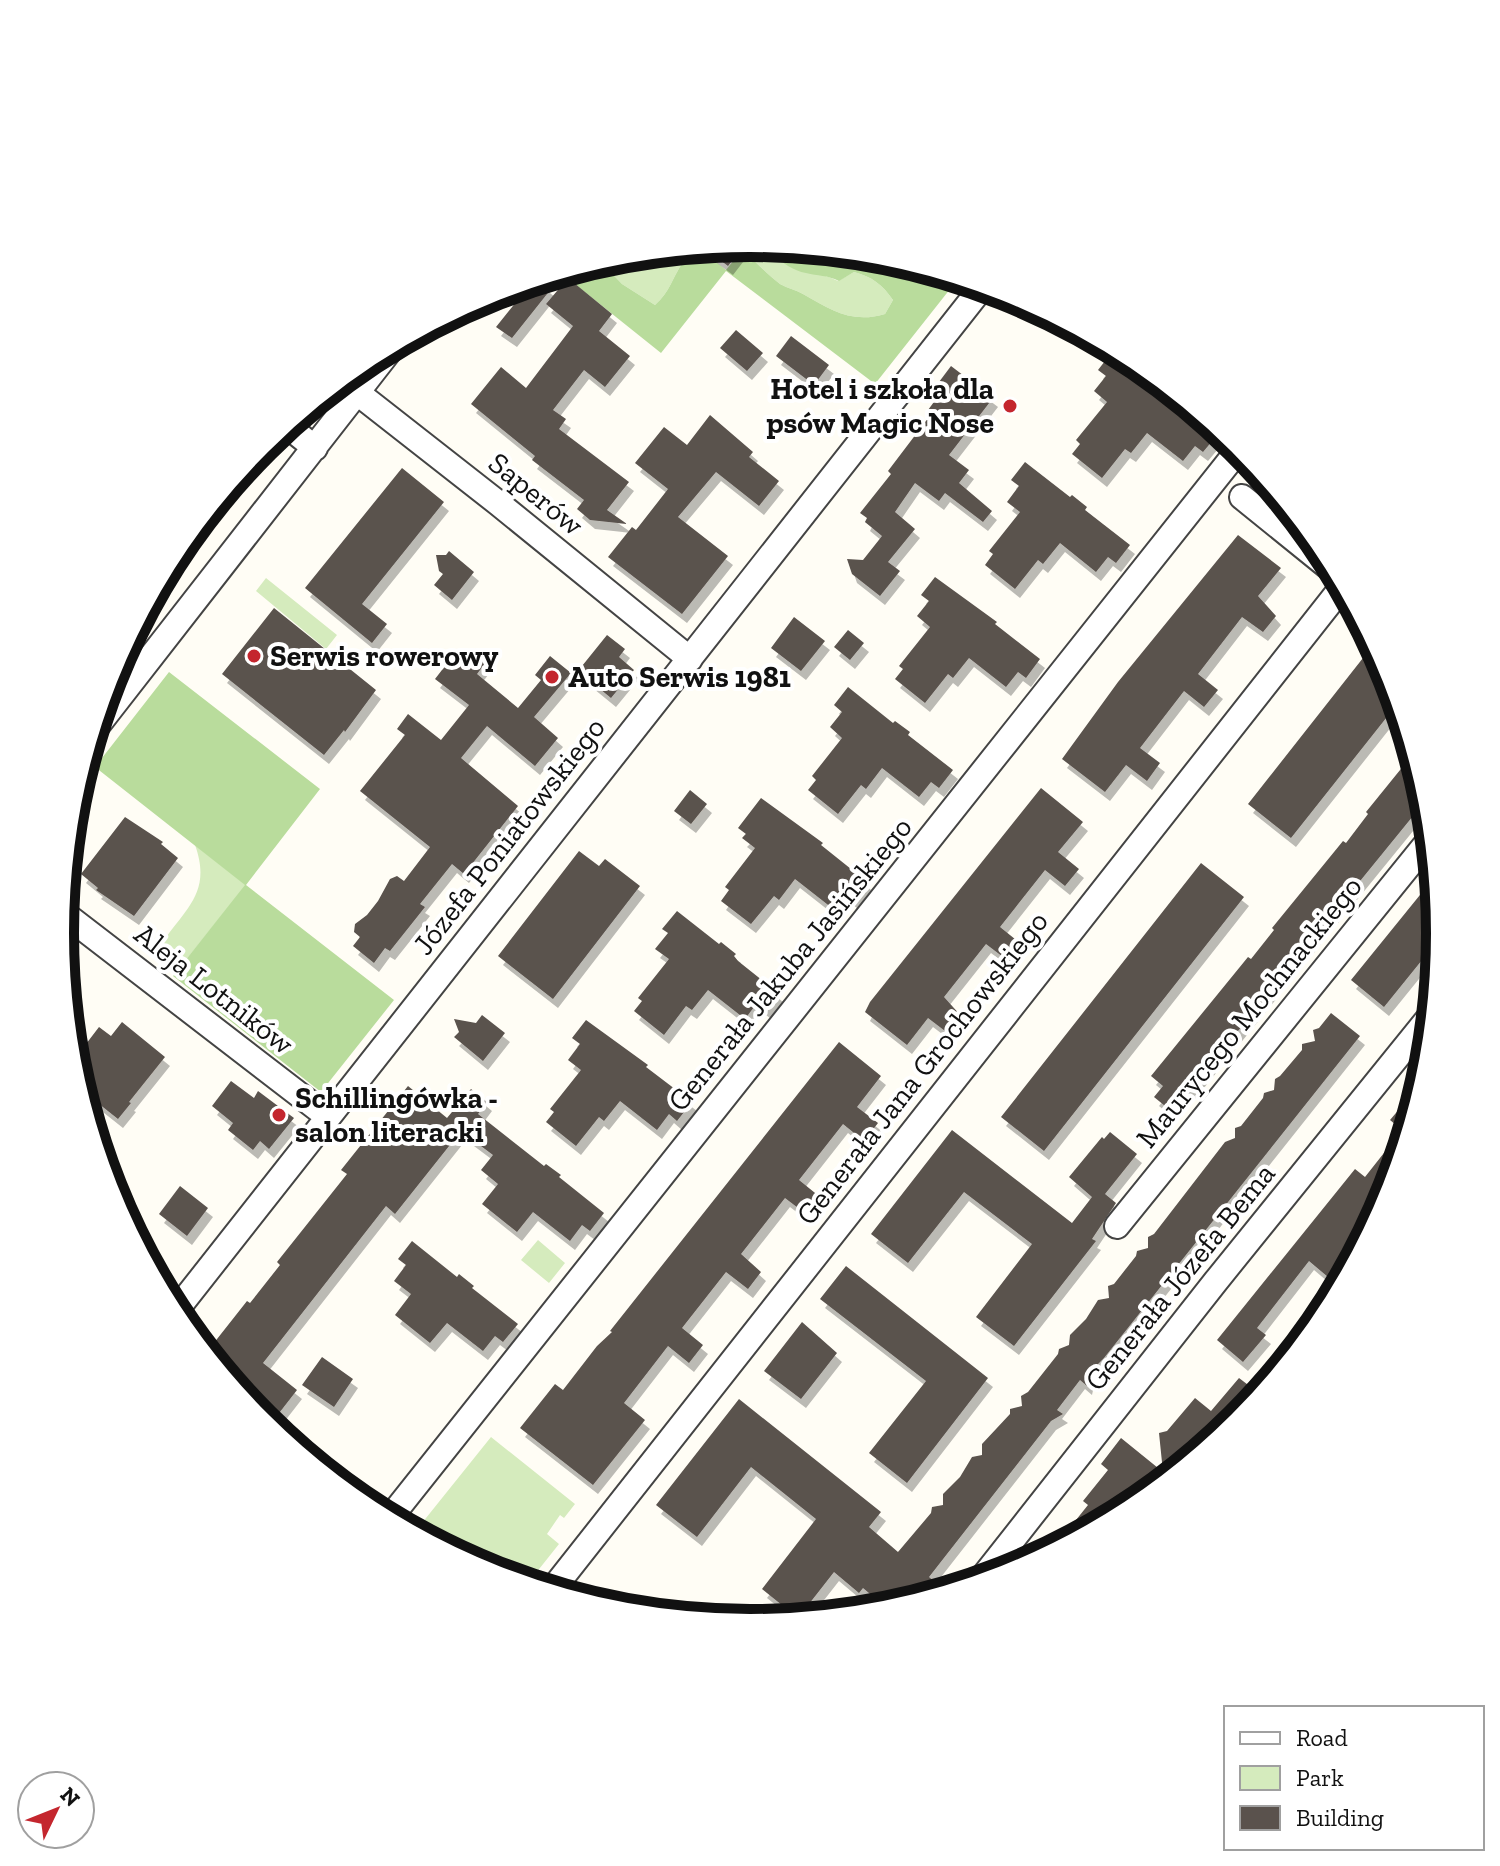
<svg xmlns="http://www.w3.org/2000/svg" width="1500" height="1866" font-family="'Zilla Slab',serif">
<defs>
<filter id="shadow"><feDropShadow dx="5" dy="9" stdDeviation="0" flood-color="#0004"/></filter>
</defs>
<rect width="100%" height="100%" fill="#fffdf5"/>
<path fill="#d5ebbd" d="M 748,243 C 768,244 772,256 788,265 C 804,275 822,272 838,281 L 854,272 C 872,277 882,284 893,300 L 885,314 C 852,324 831,310 803,294 C 796,290 787,288 780,284 C 767,274 755,261 742,250 Z
M 677,250 L 683,262 C 672,278 670,292 655,305 L 622,284 L 600,261 L 616,256 Z
M 266,578 L 337,635 L 326,649 L 256,591 Z
M 195,845 L 246,885 L 181,966 L 175,960 L 176,957 L 161,944 C 186,908 212,892 195,845 Z
M 538,1240 L 565,1263 L 549,1283 L 521,1260 Z
M 491,1437 L 575,1504 L 564,1518 L 560,1515 L 547,1534 L 559,1544 L 528,1583 C 487,1571 452,1555 418,1528 Z"/>
<path fill="#b9dc9c" d="M 761,244 L 885,256 L 958,279 L 875,384 L 726,271 L 661,353 L 561,273 L 600,261 L 622,284 L 655,305 C 670,292 672,278 683,262 L 677,250 L 699,248 L 726,270 L 742,250 C 755,261 767,274 780,284 C 787,288 796,290 803,294 C 831,310 852,324 885,314 L 893,300 C 882,284 872,277 854,272 L 839,281 C 827,275 818,276 806,273 C 788,270 774,255 761,244 Z
M 169,672 L 320,789 L 246,885 L 394,1000 L 321,1092 L 173,976 L 245,885 L 95,767 Z"/>
<path fill="#5a524d" filter="url(#shadow)" d="M 745,244 L 728,266 L 704,248 L 724,246 Z
M 568,278 L 612,314 L 599,331 L 630,356 L 605,387 L 584,370 L 553,410 L 566,419 L 559,429 L 629,482 L 607,510 L 627,524 L 590,520 L 577,509 L 584,500 L 532,460 L 535,456 L 471,404 L 501,367 L 526,388 L 573,326 L 546,304 Z
M 539,279 L 551,289 L 512,338 L 496,327 L 533,281 Z
M 736,330 L 763,353 L 747,371 L 720,348 Z
M 791,336 L 829,365 L 814,385 L 776,356 Z
M 1112,352 L 1157,387 L 1159,384 L 1174,397 L 1172,399 L 1218,434 L 1203,452 L 1195,446 L 1183,461 L 1147,433 L 1131,453 L 1125,449 L 1102,478 L 1072,454 L 1080,444 L 1076,440 L 1107,402 L 1094,391 L 1106,376 L 1098,370 Z
M 951,366 L 993,398 L 949,455 L 969,470 L 959,483 L 992,511 L 983,522 L 945,493 L 939,501 L 915,483 L 895,512 L 915,529 L 888,562 L 900,571 L 880,596 L 852,574 L 847,559 L 863,560 L 882,536 L 865,522 L 867,518 L 860,513 L 891,474 L 888,471 L 932,413 L 928,410 L 945,387 L 939,382 Z
M 710,415 L 753,452 L 749,457 L 779,481 L 759,506 L 716,472 L 678,517 L 728,556 L 682,614 L 608,557 L 632,527 L 636,530 L 668,489 L 635,463 L 664,427 L 687,445 Z
M 1025,462 L 1070,497 L 1072,495 L 1087,507 L 1085,510 L 1130,545 L 1116,563 L 1108,557 L 1096,572 L 1060,543 L 1043,564 L 1038,560 L 1015,589 L 985,565 L 993,554 L 989,551 L 1020,512 L 1007,502 L 1019,486 L 1011,480 Z
M 402,468 L 444,502 L 362,604 L 387,624 L 372,643 L 305,588 Z
M 1238,535 L 1281,568 L 1258,596 L 1276,616 L 1263,632 L 1242,617 L 1198,674 L 1218,690 L 1204,707 L 1184,691 L 1140,748 L 1160,763 L 1147,781 L 1126,765 L 1105,792 L 1062,759 L 1118,682 Z
M 449,551 L 474,572 L 452,600 L 434,585 L 443,574 L 439,571 L 436,555 L 446,555 Z
M 935,577 L 997,622 L 995,624 L 1040,659 L 1026,678 L 1018,672 L 1006,687 L 969,658 L 953,678 L 948,674 L 925,703 L 895,679 L 903,669 L 899,666 L 930,627 L 917,616 L 929,601 L 921,595 Z
M 274,608 L 376,690 L 345,732 L 344,730 L 324,755 L 222,674 Z
M 794,617 L 825,641 L 801,671 L 771,648 Z
M 848,630 L 864,643 L 850,660 L 834,647 Z
M 607,635 L 625,649 L 619,657 L 634,670 L 611,698 L 578,671 Z
M 1374,644 L 1388,669 L 1398,703 L 1291,838 L 1248,804 Z
M 476,648 L 489,658 L 477,674 L 518,708 L 541,680 L 535,675 L 550,656 L 571,673 L 534,717 L 558,738 L 535,766 L 487,726 L 461,758 L 518,806 L 464,874 L 452,864 L 420,904 L 425,907 L 390,951 L 385,948 L 374,963 L 353,946 L 360,937 L 354,932 L 355,924 L 367,915 L 378,901 L 390,879 L 397,876 L 404,881 L 430,847 L 360,791 L 405,735 L 397,729 L 408,714 L 441,740 L 469,705 L 435,679 L 452,657 L 463,665 Z
M 848,687 L 893,723 L 895,721 L 910,732 L 908,735 L 953,770 L 939,788 L 931,782 L 919,797 L 882,768 L 866,789 L 861,785 L 838,814 L 808,790 L 816,780 L 812,776 L 842,738 L 830,727 L 842,712 L 834,705 Z
M 1413,754 L 1426,800 L 1181,1101 L 1179,1099 L 1170,1110 L 1154,1097 L 1163,1086 L 1151,1076 L 1248,957 L 1251,959 L 1274,930 L 1272,928 L 1343,841 L 1346,843 L 1368,814 L 1366,812 Z
M 1041,788 L 1083,822 L 1058,852 L 1079,869 L 1065,886 L 1045,870 L 1000,927 L 1020,943 L 1007,960 L 986,944 L 944,997 L 962,1017 L 949,1034 L 928,1018 L 907,1045 L 865,1012 L 870,1002 Z
M 690,790 L 707,804 L 691,824 L 674,811 Z
M 761,798 L 823,843 L 821,845 L 866,881 L 852,899 L 844,893 L 832,908 L 795,879 L 779,900 L 774,896 L 751,924 L 721,901 L 729,890 L 725,887 L 755,848 L 742,838 L 746,834 L 738,828 Z
M 125,817 L 163,842 L 161,844 L 178,858 L 134,916 L 96,890 L 98,888 L 81,874 Z
M 579,851 L 599,866 L 605,859 L 640,886 L 553,999 L 498,956 Z
M 1201,863 L 1244,897 L 1044,1151 L 1001,1117 Z
M 1424,890 L 1437,901 L 1439,939 L 1384,1007 L 1351,980 Z
M 677,911 L 719,944 L 721,942 L 736,954 L 734,956 L 738,961 L 778,993 L 765,1009 L 757,1003 L 745,1019 L 708,990 L 692,1010 L 686,1006 L 664,1035 L 634,1011 L 642,1001 L 638,998 L 669,959 L 655,949 L 668,933 L 662,929 Z
M 1331,1013 L 1360,1036 L 1104,1358 L 1090,1372 L 1087,1386 L 1080,1380 L 1057,1410 L 1063,1414 L 1051,1421 L 929,1577 L 937,1584 L 926,1597 L 888,1609 L 863,1588 L 859,1593 L 834,1572 L 798,1618 L 762,1589 L 816,1519 L 751,1467 L 697,1537 L 656,1505 L 739,1399 L 881,1512 L 869,1527 L 898,1552 L 931,1513 L 932,1507 L 943,1505 L 943,1494 L 960,1477 L 972,1457 L 982,1455 L 982,1444 L 1010,1414 L 1010,1409 L 1022,1406 L 1021,1396 L 1028,1392 L 1058,1354 L 1059,1349 L 1069,1345 L 1070,1335 L 1086,1319 L 1098,1300 L 1109,1298 L 1108,1286 L 1114,1284 L 1136,1256 L 1137,1251 L 1148,1248 L 1148,1237 L 1154,1234 L 1225,1142 L 1235,1138 L 1235,1128 L 1241,1126 L 1263,1098 L 1264,1093 L 1274,1090 L 1275,1079 L 1280,1076 L 1302,1050 L 1302,1044 L 1315,1041 L 1313,1030 L 1319,1028 Z
M 482,1015 L 505,1033 L 483,1061 L 454,1037 L 459,1032 L 454,1019 L 476,1023 Z
M 586,1020 L 648,1065 L 646,1067 L 692,1102 L 677,1121 L 669,1114 L 657,1130 L 620,1101 L 604,1121 L 599,1117 L 576,1146 L 546,1122 L 554,1112 L 550,1109 L 581,1070 L 568,1060 L 580,1044 L 572,1038 Z
M 122,1022 L 165,1057 L 129,1102 L 131,1103 L 118,1119 L 79,1088 L 73,1061 L 99,1027 L 111,1036 Z
M 839,1042 L 881,1076 L 857,1107 L 878,1123 L 864,1141 L 843,1124 L 799,1180 L 820,1197 L 806,1214 L 785,1198 L 741,1254 L 761,1272 L 748,1289 L 726,1272 L 682,1328 L 703,1345 L 689,1363 L 668,1346 L 624,1403 L 645,1420 L 593,1485 L 520,1428 L 555,1384 L 563,1390 L 597,1346 L 612,1332 L 610,1331 Z
M 231,1081 L 254,1098 L 258,1091 L 294,1118 L 269,1149 L 260,1141 L 253,1150 L 228,1130 L 233,1123 L 212,1106 Z
M 1423,1081 L 1387,1197 L 1378,1214 L 1328,1277 L 1309,1261 L 1257,1328 L 1266,1335 L 1243,1362 L 1217,1340 L 1355,1169 L 1365,1177 L 1402,1130 L 1390,1120 Z
M 408,1086 L 447,1118 L 471,1089 L 487,1102 L 478,1114 L 544,1166 L 546,1164 L 561,1175 L 559,1177 L 604,1213 L 590,1231 L 582,1225 L 570,1241 L 533,1212 L 517,1232 L 482,1204 L 498,1184 L 481,1170 L 493,1155 L 461,1131 L 395,1214 L 386,1206 L 263,1363 L 297,1390 L 269,1426 L 206,1353 L 247,1301 L 250,1303 L 280,1265 L 277,1262 L 347,1174 L 341,1170 Z
M 952,1130 L 1072,1223 L 1092,1197 L 1069,1177 L 1102,1137 L 1104,1139 L 1110,1132 L 1137,1154 L 1105,1194 L 1116,1203 L 1092,1239 L 1096,1241 L 1014,1346 L 976,1317 L 1032,1244 L 964,1192 L 908,1263 L 871,1234 Z
M 180,1186 L 208,1208 L 187,1236 L 159,1214 Z
M 412,1241 L 457,1277 L 459,1274 L 474,1286 L 472,1288 L 518,1324 L 503,1342 L 495,1336 L 483,1351 L 447,1323 L 430,1343 L 395,1315 L 411,1294 L 394,1281 L 406,1265 L 398,1259 Z
M 846,1266 L 988,1378 L 907,1483 L 869,1453 L 926,1381 L 820,1299 Z
M 802,1322 L 837,1353 L 801,1399 L 764,1371 Z
M 322,1357 L 353,1379 L 334,1407 L 302,1385 Z
M 1239,1378 L 1260,1394 L 1238,1421 L 1221,1435 L 1211,1426 L 1170,1477 L 1133,1507 L 1052,1550 L 1088,1505 L 1083,1501 L 1108,1470 L 1101,1464 L 1121,1438 L 1163,1472 L 1159,1433 L 1167,1431 L 1195,1398 L 1211,1411 Z"/>
<g fill="none" stroke-linecap="round" stroke-linejoin="round">
<g stroke="#444" stroke-width="28">
<path id="minor" d="M 341,380 L 498,503 L 690,659
M 290,428 L 315,448
M 1242,497 L 1336,573
M 94,730 L 394,345
M 62,912 L 327,1116
M 1117,1226 L 1431,838
M 174,1313 L 983,286
M 389,1519 L 1240,448
M 980,1581 L 1216,1281 L 1432,1014
M 552,1590 L 1343,586"/>
</g>
<use href="#minor" stroke="#fff" stroke-width="24"/>
</g>
<g fill="#c4262e" stroke="#fff" stroke-width="3">
<circle cx="1010" cy="406" r="8"/>
<circle cx="254" cy="656" r="8"/>
<circle cx="552" cy="677" r="8"/>
<circle cx="279" cy="1115" r="8"/>
</g>
<g text-anchor="middle" dominant-baseline="central" stroke-width="8" stroke-linejoin="round" paint-order="stroke">
<g font-size="30" font-weight="bold" fill="#111" stroke="#fff" text-anchor="start">
<text x="994" y="389" text-anchor="end">Hotel i szkoła dla<tspan x="994" dy="34">psów Magic Nose</tspan></text>
<text x="270" y="656">Serwis rowerowy</text>
<text x="568" y="677">Auto Serwis 1981</text>
<text x="295" y="1098">Schillingówka -<tspan x="295" dy="34">salon literacki</tspan></text>
</g>
<g font-size="30" fill="#111" stroke="#fff">
<text transform="translate(536 494) rotate(39)">Saperów</text>
<text transform="translate(509 836) rotate(-52)">Józefa Poniatowskiego</text>
<text transform="translate(790 964) rotate(-51)">Generała Jakuba Jasińskiego</text>
<text transform="translate(214 989) rotate(38)">Aleja Lotników</text>
<text transform="translate(1249 1012) rotate(-51)">Maurycego Mochnackiego</text>
<text transform="translate(922 1068) rotate(-52)">Generała Jana Grochowskiego</text>
<text transform="translate(1180 1277) rotate(-51)">Generała Józefa Bema</text>
</g>
</g>
<path d="M0 0H1500V1866H0ZM74 933a676 676 0 1 1 1352 0a676 676 0 1 1-1352 0Z" fill="#fff" fill-rule="evenodd"/>
<path fill="none" stroke="#111" stroke-width="10" d="M74 933a676 676 0 1 1 1352 0a676 676 0 1 1-1352 0Z"/>
<rect x="1224" y="1706" width="260" height="144" fill="#ffffff" stroke="#a0a0a0" stroke-width="2"/>
<rect x="1240" y="1732" width="40" height="12" fill="#ffffff" stroke="#a0a0a0" stroke-width="2"/>
<text x="1296" y="1746" font-size="24" fill="#111111">Road</text>
<rect x="1240" y="1766" width="40" height="24" fill="#d5ebbd" stroke="#a0a0a0" stroke-width="2"/>
<text x="1296" y="1786" font-size="24" fill="#111111">Park</text>
<rect x="1240" y="1806" width="40" height="24" fill="#5a524d" stroke="#a0a0a0" stroke-width="2"/>
<text x="1296" y="1826" font-size="24" fill="#111111">Building</text>
<g transform="translate(56 1810) rotate(47)"><circle r="38" fill="#ffffff" stroke="#a0a0a0" stroke-width="2"/>
<path d="M0-6L14 30L0 20L-14 30Z" fill="#c4262e"/>
<text y="-12" font-size="22" font-weight="bold" text-anchor="middle" fill="#111111">N</text>
</g>
</svg>
